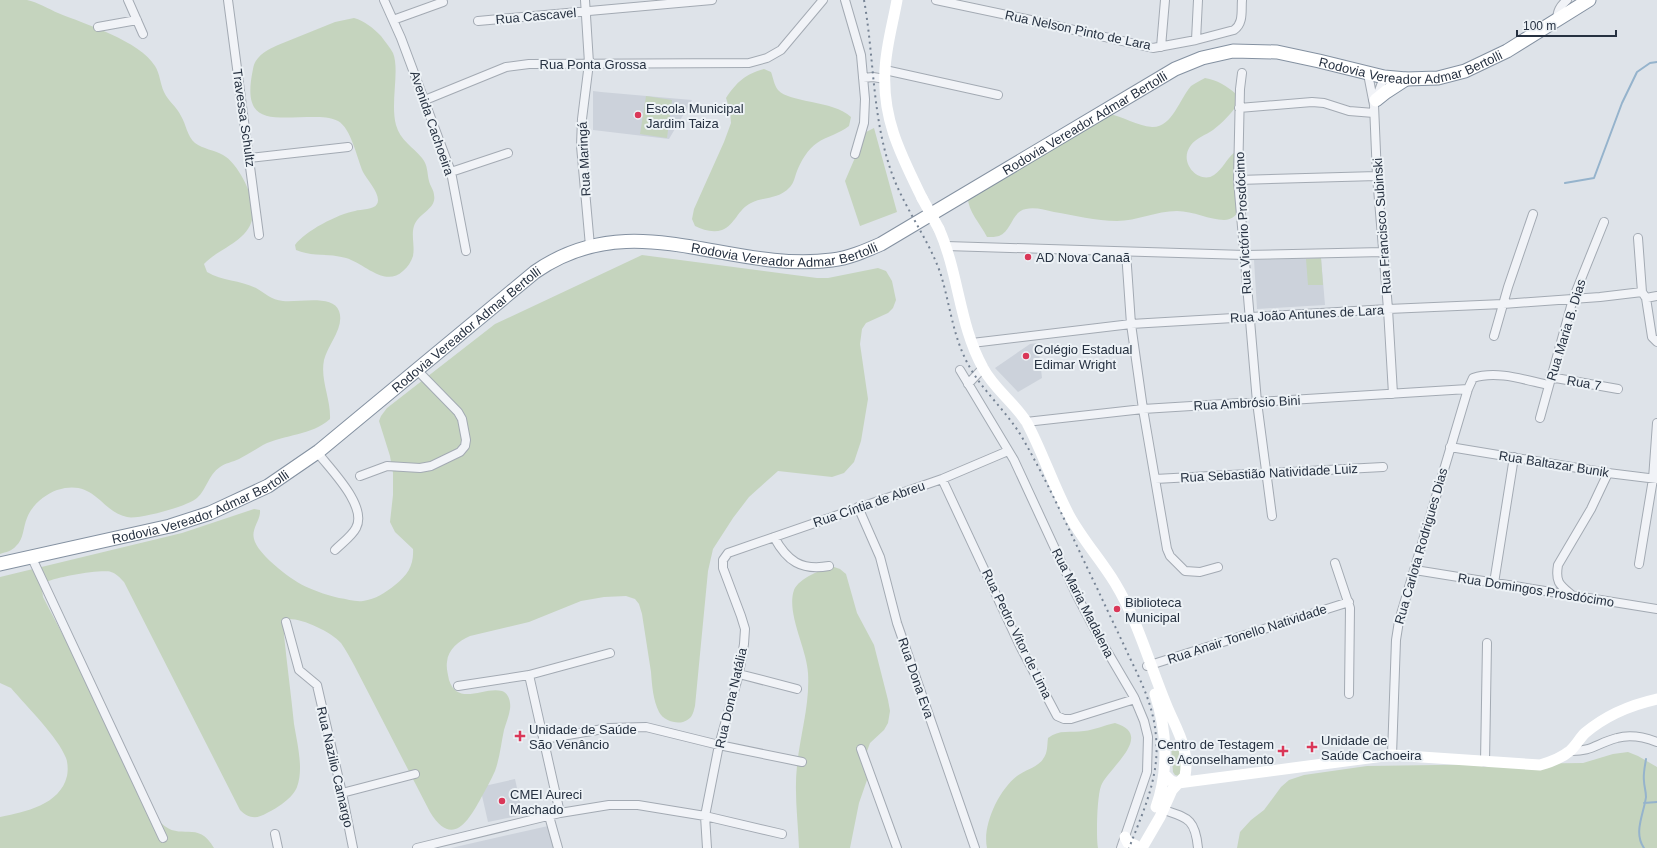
<svg xmlns="http://www.w3.org/2000/svg" width="1657" height="848" font-family="Helvetica,sans-serif">
<rect width="100%" height="100%" fill="#dee3e9"/>
<path fill="#ccd2db" d="M 593,91 L 601,92 L 692,100 L 669,139 L 593,130 Z
M 1321,258 L 1325,305 L 1257,309 L 1254,260 Z
M 1038,343 L 1042,378 L 1018,392 L 995,368 L 1030,344 Z
M 515,779 L 523,815 L 488,822 L 480,787 Z
M 548,826 L 554,848 L 451,848 Z"/>
<path fill="#c5d4be" d="M 0,0 C 9,0 19,0 27,0 C 37,2 49,9 58,13 C 85,24 140,41 155,66 C 160,74 160,83 164,92 C 168,101 177,107 181,116 C 186,124 187,136 195,143 C 203,149 214,150 223,155 C 238,163 255,197 253,214 C 251,241 220,247 204,264 L 207,272 C 222,281 240,280 256,288 C 265,293 271,300 283,301 C 297,303 333,294 339,311 C 345,327 328,344 324,360 C 320,380 331,399 330,419 C 311,436 285,434 263,445 C 255,450 247,455 239,459 C 233,462 225,463 220,467 C 208,475 207,489 197,498 C 189,506 138,520 127,517 C 101,512 95,478 57,490 C 44,495 32,505 27,518 C 23,527 24,539 16,546 C 12,551 6,552 0,554 Z
M 354,18 C 365,21 373,28 381,36 C 385,42 390,47 393,53 C 400,70 390,103 396,125 C 400,140 413,147 422,158 C 428,165 427,173 429,181 C 430,186 434,190 434,195 C 437,209 418,213 414,226 C 411,235 415,246 413,256 C 411,262 408,267 403,271 C 385,288 364,263 346,258 C 329,253 312,257 296,250 L 295,245 C 305,231 338,214 355,211 C 361,209 374,210 377,204 C 382,195 367,180 363,172 C 357,158 351,128 338,121 C 330,117 322,117 314,117 C 271,117 241,126 253,69 C 255,56 267,50 278,45 L 335,22 Z
M 764,69 L 771,72 C 773,77 774,85 778,90 C 789,103 833,100 851,117 L 849,126 C 839,134 827,136 817,143 C 808,149 801,161 797,171 C 795,176 794,183 790,187 C 778,200 765,196 751,203 C 738,209 735,225 722,230 C 713,233 703,230 695,226 L 692,219 L 694,209 L 724,142 L 731,123 L 730,111 L 726,98 C 737,82 745,74 764,69 Z
M 1205,78 C 1217,80 1227,86 1236,94 L 1237,105 C 1231,114 1222,123 1213,130 C 1206,135 1196,138 1191,145 C 1177,163 1200,185 1214,175 C 1223,169 1226,159 1235,152 L 1241,155 C 1247,171 1250,219 1224,220 C 1210,220 1193,211 1177,211 C 1156,211 1137,221 1117,221 C 1096,221 1074,215 1054,212 C 1045,210 1035,207 1026,209 C 1012,211 1012,231 999,236 C 996,237 991,237 987,237 C 980,223 966,210 968,194 L 1108,114 C 1123,116 1137,126 1152,127 C 1172,128 1180,98 1191,86 C 1195,83 1200,81 1205,78 Z
M 646,96 L 672,100 L 667,138 L 640,134 Z
M 874,128 L 897,212 L 860,226 L 845,181 L 866,132 Z
M 642,255 L 817,278 L 828,278 L 878,268 L 886,271 L 892,281 L 896,300 L 893,308 L 888,313 L 866,323 L 862,329 L 860,344 L 868,399 L 861,441 L 854,462 L 844,473 L 832,477 L 778,471 L 749,497 L 733,518 L 713,549 L 708,571 L 695,706 C 693,714 692,719 683,722 C 675,724 663,720 659,712 C 653,700 652,685 651,672 C 648,653 645,633 642,614 L 639,604 L 635,599 L 626,596 L 604,597 L 581,601 L 529,622 L 470,636 C 459,641 448,649 447,662 C 446,668 448,674 449,680 C 458,707 484,686 502,691 C 509,693 511,703 510,709 C 509,716 506,723 504,730 C 501,744 500,757 495,771 C 491,780 486,789 481,798 C 468,822 452,848 430,812 L 354,665 C 350,658 346,650 341,643 C 331,632 304,619 289,619 L 285,625 L 284,635 C 287,665 291,694 294,724 C 297,743 304,768 297,787 C 293,798 277,808 267,813 C 257,819 249,819 240,810 L 124,582 C 120,578 117,574 111,572 C 102,569 56,577 47,582 C 45,583 44,586 42,589 L 43,597 L 161,823 C 180,842 198,819 214,848 L 0,848 L 0,817 C 25,812 60,805 67,776 C 68,771 68,763 66,758 C 58,737 27,707 11,688 L 0,683 L 0,577 L 182,533 L 254,509 L 260,510 C 261,520 251,528 254,539 C 256,547 264,555 270,561 C 293,582 308,590 339,598 C 347,599 355,602 363,601 C 376,599 385,593 395,585 C 408,575 414,565 413,549 L 395,532 L 390,522 L 393,495 L 393,473 L 390,456 L 379,421 L 381,416 L 387,408 L 495,324 Z
M 1321,258 L 1323,285 L 1308,285 L 1306,259 Z
M 834,567 L 840,569 L 846,574 L 857,613 L 874,645 L 888,700 L 890,711 L 888,723 L 884,730 L 870,743 L 866,754 L 867,780 L 859,803 L 850,848 L 799,848 C 798,821 794,793 797,766 C 800,735 810,705 808,673 C 807,649 786,613 794,590 C 799,578 822,569 834,567 Z
M 1115,723 C 1156,735 1107,769 1101,786 C 1097,797 1096,836 1098,848 L 987,848 C 982,825 999,790 1017,776 C 1025,770 1038,767 1043,759 C 1048,753 1047,744 1048,738 C 1059,729 1071,733 1084,731 C 1095,730 1104,725 1115,723 Z
M 1173,741 L 1177,741 L 1183,771 L 1179,776 L 1175,775 L 1173,772 L 1171,745 Z
M 1628,752 L 1638,756 L 1657,767 L 1657,848 L 1237,848 L 1240,832 L 1251,820 L 1264,810 L 1281,787 L 1289,780 L 1304,775 L 1367,766 L 1583,763 L 1613,754 Z"/>
<g fill="none" stroke-linecap="round" stroke-linejoin="round">
<path stroke="#95b3cc" stroke-width="2" d="M 1565,183 L 1594,178 L 1622,103 L 1637,72 L 1650,63 L 1657,62
M 1644,803 L 1657,802
M 1644,848 C 1633,833 1644,813 1646,797 C 1646,791 1644,786 1644,781 C 1643,774 1645,766 1646,759"/>
<g stroke="#a3aab3" stroke-width="10">
<path id="minor" d="M 128,0 L 143,34
M 228,0 L 259,235
M 384,0 L 401,38 L 451,172 L 466,251
M 585,0 L 589,63 L 582,119 L 581,146 L 590,246
M 845,0 L 861,55 L 865,99 L 864,123 L 855,154
M 936,0 L 1026,19 L 1153,48 L 1196,40 L 1234,30 C 1244,23 1241,10 1242,0
M 393,20 L 443,2
M 478,21 L 712,0
M 1557,21 C 1557,11 1560,6 1567,0
M 98,27 L 137,20
M 1196,40 L 1198,0
M 1161,47 L 1165,0
M 885,70 L 998,95
M 1242,73 L 1240,89 L 1238,180 L 1257,402 L 1272,516
M 1368,74 L 1374,105 L 1377,176 L 1388,309 L 1393,394
M 863,78 L 873,77 L 885,79
M 1376,99 L 1384,77
M 425,100 L 506,67 L 529,64 L 749,63 L 767,58 L 781,50 L 823,0
M 1239,108 L 1312,102 L 1324,103 L 1349,111 L 1374,113
M 250,158 L 348,147
M 451,172 L 508,153
M 1238,180 L 1377,176
M 1638,238 L 1642,292 L 1646,298 L 1652,337 L 1657,342
M 946,246 L 1245,255 L 1383,252
M 1126,252 L 1131,324 L 1143,409 L 1167,549 L 1170,556 L 1185,571 L 1200,572 L 1218,567
M 1646,298 L 1657,296
M 1494,336 L 1508,287 L 1533,214
M 972,343 L 1131,324 L 1388,309 L 1503,304 L 1600,297 L 1642,292
M 960,370 L 1014,460 L 1076,594 L 1097,634 L 1134,697 L 1144,721 L 1148,737 L 1147,772 L 1121,848
M 1550,377 L 1618,389
M 968,384 L 983,368
M 1540,418 L 1573,299 L 1604,222
M 1026,422 L 1143,409 L 1468,389
M 1450,447 L 1608,473 L 1657,479
M 317,452 C 330,469 368,506 356,528 C 352,536 342,543 335,550
M 360,476 L 387,466 L 420,468 L 431,466 L 460,452 L 465,446 L 466,440 L 462,419 L 458,412 L 417,370
M 942,479 L 1020,646 L 1057,716 L 1064,719 L 1071,719 L 1135,699
M 1155,479 L 1383,467
M 858,507 L 880,557 L 897,623 L 975,848
M 774,537 C 787,561 801,571 829,566
M 31,556 L 163,838
M 1335,563 L 1350,608 L 1349,694
M 1639,564 L 1653,479 L 1657,423
M 1415,570 L 1657,609
M 1494,583 L 1514,457
M 1573,596 C 1560,585 1555,583 1558,565 L 1591,509 L 1608,473
M 286,622 L 299,670 L 317,685 L 342,793 L 353,848
M 1147,666 L 1349,602
M 739,674 L 797,689
M 529,675 L 560,813
M 458,686 L 529,675 L 610,653
M 544,739 L 609,728 L 646,727 L 719,745 L 802,762
M 861,749 L 897,848
M 1569,751 C 1592,752 1597,743 1617,738 C 1631,734 1644,737 1657,742
M 1392,755 L 1396,640 L 1399,621 L 1468,389 L 1473,378 C 1497,370 1525,380 1548,385
M 1485,762 L 1487,643
M 342,793 L 415,774
M 1158,808 C 1186,818 1195,816 1198,848
M 549,816 L 558,848
M 275,834 L 278,848
M 417,848 L 560,813 L 609,805 L 638,805 L 705,816 L 782,834
M 707,848 L 705,816 L 719,745 L 739,674 L 744,644 L 745,629 L 741,616 L 723,568 L 723,560 L 728,553 L 942,479 L 1008,451"/>
</g>
<g stroke="#8491a1" stroke-width="15">
<g id="trunk">
<path d="M 1376,100 L 1386,92 L 1406,79"/>
<path id="s1" d="M 0,564 L 170,526 L 210,513 L 268,486 L 319,451 L 535,272 C 634,203 728,274 832,260 C 849,258 865,251 881,244 L 1175,69 L 1202,58 L 1233,51 L 1277,52 L 1319,61 L 1384,77 L 1406,79 L 1438,78 L 1465,71 L 1507,51 L 1589,0"/>
</g>
</g>
<use href="#minor" stroke="#f1f3f7" stroke-width="8"/>
<path stroke="#fff" stroke-width="11" d="M 897,0 C 893,23 886,46 885,70 C 882,119 901,155 922,198
M 939,229 C 959,274 959,325 983,368 C 994,389 1015,403 1027,423 C 1043,453 1053,485 1069,515 C 1082,539 1101,560 1115,583 C 1138,621 1149,663 1166,704 C 1176,729 1190,748 1185,776 L 1172,790 L 1160,817 L 1142,848
M 1155,694 C 1167,730 1169,771 1156,807
M 1165,775 L 1171,781 L 1178,783 L 1392,755 L 1540,765 C 1551,762 1563,757 1571,750 C 1576,745 1580,738 1585,733 C 1606,715 1630,705 1657,699
M 1125,837 L 1128,843 L 1135,845"/>
<use href="#trunk" stroke="#fff" stroke-width="13"/>
<path stroke="#768394" stroke-width="2" stroke-dasharray="2 4" stroke-linecap="butt" d="M 864,0 C 874,56 872,114 890,168 C 902,205 927,236 940,272 C 949,300 952,330 964,356 C 978,388 1006,409 1023,439 C 1050,486 1073,539 1097,588 C 1107,610 1118,632 1128,654 C 1141,681 1154,707 1156,737 C 1160,776 1143,812 1129,848"/>
<path stroke="#fff" stroke-width="11" d="M 922,198 L 939,229"/>
</g>
<g fill="#da3758" stroke="#edf2f6" stroke-width="1.5">
<circle cx="638" cy="115" r="4"/>
<circle cx="1028" cy="257" r="4"/>
<circle cx="1026" cy="356" r="4"/>
<circle cx="1117" cy="609" r="4"/>
<path d="M518 730h4v4h4v4h-4v4h-4v-4h-4v-4h4z"/>
<path d="M1310 741h4v4h4v4h-4v4h-4v-4h-4v-4h4z"/>
<path d="M1281 745h4v4h4v4h-4v4h-4v-4h-4v-4h4z"/>
<circle cx="502" cy="801" r="4"/>
</g>
<g text-anchor="middle" dominant-baseline="central" stroke-width="4" stroke-linejoin="round" paint-order="stroke">
<g font-size="13" fill="#263141" stroke="#edf2f6">
<text transform="translate(536 16) rotate(-5)">Rua Cascavel</text>
<text transform="translate(1078 30) rotate(12)">Rua Nelson Pinto de Lara</text>
<text stroke="none"><textPath href="#s1" startOffset="1564">Rodovia Vereador Admar Bertolli</textPath></text>
<text x="593" y="64">Rua Ponta Grossa</text>
<text transform="translate(244 118) rotate(82)">Travessa Schultz</text>
<text transform="translate(432 123) rotate(71)">Avenida Cachoeira</text>
<text stroke="none"><textPath href="#s1" startOffset="1216">Rodovia Vereador Admar Bertolli</textPath></text>
<text transform="translate(584 159) rotate(-93)">Rua Maringá</text>
<text transform="translate(1243 223) rotate(-93)">Rua Victório Prosdócimo</text>
<text transform="translate(1382 226) rotate(-94)">Rua Francisco Subinski</text>
<text stroke="none"><textPath href="#s1" startOffset="880">Rodovia Vereador Admar Bertolli</textPath></text>
<text transform="translate(1307 314) rotate(-3)">Rua João Antunes de Lara</text>
<text stroke="none"><textPath href="#s1" startOffset="533">Rodovia Vereador Admar Bertolli</textPath></text>
<text transform="translate(1566 330) rotate(-73)">Rua Maria B. Dias</text>
<text transform="translate(1584 383) rotate(10)">Rua 7</text>
<text transform="translate(1247 403) rotate(-3)">Rua Ambrósio Bini</text>
<text transform="translate(1554 464) rotate(9)">Rua Baltazar Bunik</text>
<text transform="translate(1269 473) rotate(-3)">Rua Sebastião Natividade Luiz</text>
<text transform="translate(869 504) rotate(-19)">Rua Cíntia de Abreu</text>
<text stroke="none"><textPath href="#s1" startOffset="209">Rodovia Vereador Admar Bertolli</textPath></text>
<text transform="translate(1421 546) rotate(-74)">Rua Carlota Rodrigues Dias</text>
<text transform="translate(1536 590) rotate(9)">Rua Domingos Prosdócimo</text>
<text transform="translate(1083 603) rotate(63)">Rua Maria Madalena</text>
<text transform="translate(1017 634) rotate(64)">Rua Pedro Vitor de Lima</text>
<text transform="translate(1247 634) rotate(-18)">Rua Anair Tonello Natividade</text>
<text transform="translate(916 678) rotate(71)">Rua Dona Eva</text>
<text transform="translate(731 698) rotate(-77)">Rua Dona Natália</text>
<text transform="translate(335 767) rotate(77)">Rua Nazilio Camargo</text>
</g>
<g font-size="13" fill="#263141" stroke="#edf2f6" text-anchor="start">
<text x="646" y="108">Escola Municipal<tspan x="646" dy="15">Jardim Taiza</tspan></text>
<text x="1036" y="257">AD Nova Canaã</text>
<text x="1034" y="349">Colégio Estadual<tspan x="1034" dy="15">Edimar Wright</tspan></text>
<text x="1125" y="602">Biblioteca<tspan x="1125" dy="15">Municipal</tspan></text>
<text x="529" y="729">Unidade de Saúde<tspan x="529" dy="15">São Venâncio</tspan></text>
<text x="1321" y="740">Unidade de<tspan x="1321" dy="15">Saúde Cachoeira</tspan></text>
<text x="1274" y="744" text-anchor="end">Centro de Testagem<tspan x="1274" dy="15">e Aconselhamento</tspan></text>
<text x="510" y="794">CMEI Aureci<tspan x="510" dy="15">Machado</tspan></text>
</g>
</g>
<path d="M1517 30v6h99v-6" fill="none" stroke="#263141" stroke-width="2"/>
<text x="1523" y="30" font-size="12" fill="#263141" stroke="#edf2f6" stroke-width="3" paint-order="stroke">100 m</text>
</svg>
